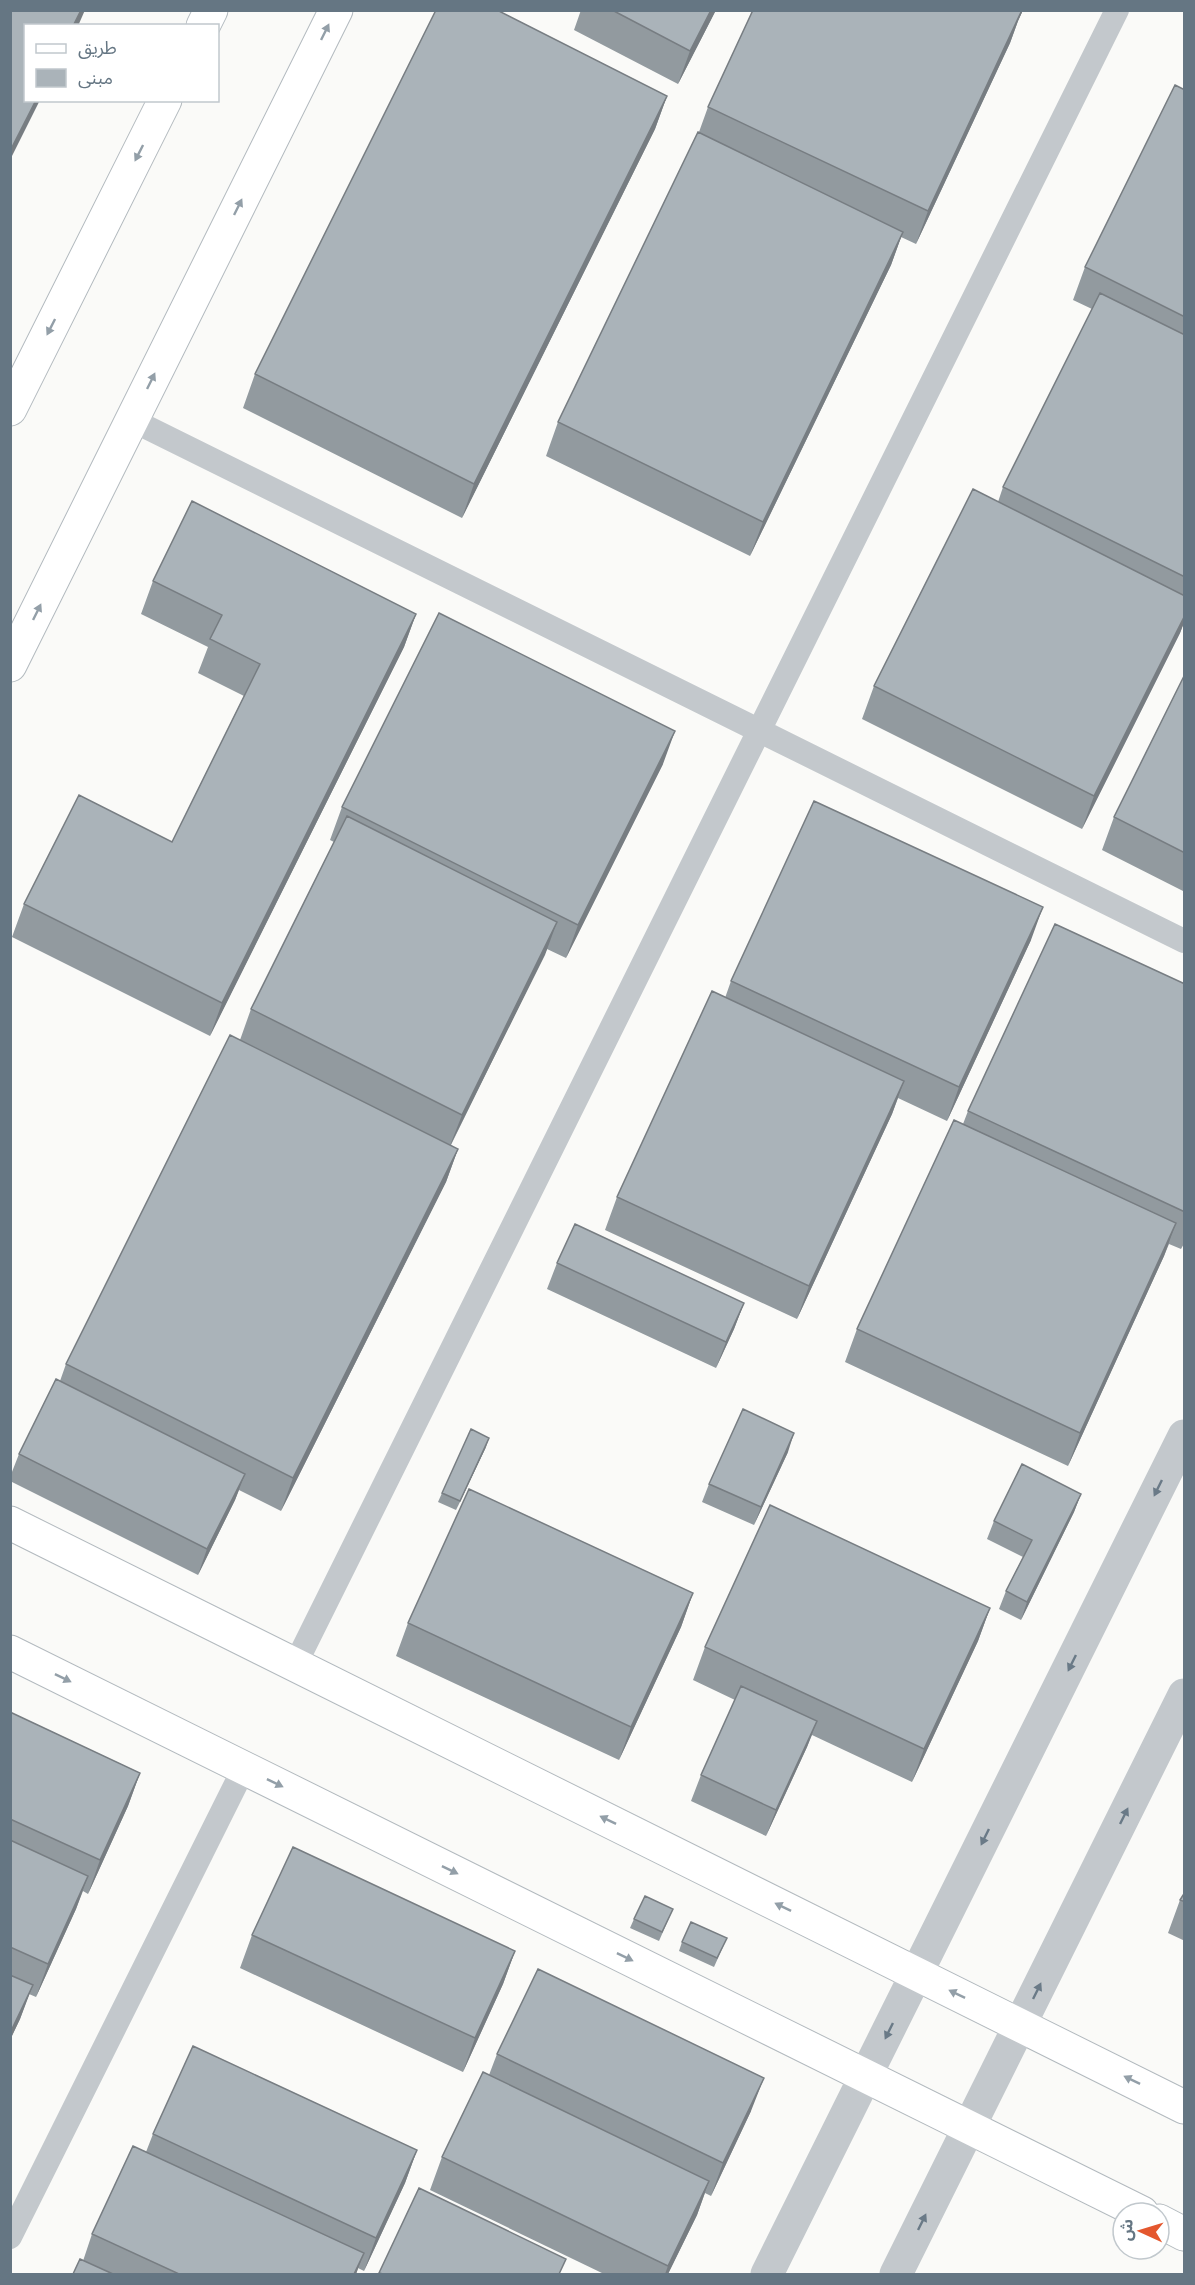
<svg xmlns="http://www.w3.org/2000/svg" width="1195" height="2285" font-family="Roboto,'Noto Sans Arabic',sans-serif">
<rect width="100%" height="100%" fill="#fafaf8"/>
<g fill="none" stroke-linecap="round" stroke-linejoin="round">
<g stroke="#b3babf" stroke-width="35">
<path id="secondary" d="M 203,26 L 211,10
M 10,409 L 165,100
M 10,665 L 336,10
M 10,1523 L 1184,2107
M 10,1652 L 1142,2213
M 1159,2221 L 1184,2234"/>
</g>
<path stroke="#c3c8cc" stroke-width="24" d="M 132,420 L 1184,941
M 295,1665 L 1117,10
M 10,2237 L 244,1768"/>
<path stroke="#c3c8cc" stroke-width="33" d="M 767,2274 L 1184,1436
M 896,2274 L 1184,1695"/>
<use href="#secondary" stroke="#fff" stroke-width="33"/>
</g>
<path fill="#929a9f" d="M 581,10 L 716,10 L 678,84 L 574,30 Z
M 753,10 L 1023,10 L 1018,21 L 1010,43 L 916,244 L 901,237 L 891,265 L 750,556 L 546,456 L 558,422 L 699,132 L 708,107 Z
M 1185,90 L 1185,620 L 1180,633 L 1082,829 L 862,719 L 874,686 L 998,502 L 1003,487 L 1092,309 L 1073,300 L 1085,267 Z
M 667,96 L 655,129 L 462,518 L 243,408 L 255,374 Z
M 153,581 L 416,614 L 404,647 L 210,1036 L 12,937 L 24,904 L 172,842 L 244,696 L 198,673 L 208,647 L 141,614 Z
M 1185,674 L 1185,892 L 1102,850 L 1114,817 Z
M 663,764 L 566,958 L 547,949 L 451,1145 L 458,1149 L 446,1182 L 281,1511 L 239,1490 L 235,1500 L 198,1575 L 10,1481 L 10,1477 L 19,1454 L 60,1381 L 66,1364 L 240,1040 L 251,1009 L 334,842 L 330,840 L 342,807 Z
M 1031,940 L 947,1121 L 898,1098 L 892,1114 L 797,1319 L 605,1230 L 617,1197 L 725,998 L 731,981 Z
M 1185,984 L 1185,1242 L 1181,1249 L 1169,1244 L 1164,1256 L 1068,1466 L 845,1362 L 857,1329 L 963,1124 L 968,1111 Z
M 557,1263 L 744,1303 L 734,1329 L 716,1368 L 547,1289 Z
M 486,1447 L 456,1510 L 438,1502 L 442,1493 Z
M 788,1452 L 754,1525 L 702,1502 L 709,1484 Z
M 1081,1494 L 1074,1512 L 1021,1620 L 999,1609 L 1006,1591 L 1023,1557 L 987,1539 L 994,1521 Z
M 693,1593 L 681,1627 L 619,1760 L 396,1656 L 408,1623 Z
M 990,1608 L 978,1641 L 912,1782 L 812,1735 L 807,1747 L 766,1836 L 691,1801 L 701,1775 L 735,1700 L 693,1680 L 705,1647 Z
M 10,1712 L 140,1773 L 128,1806 L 88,1894 L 83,1891 L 76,1909 L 36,1997 L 29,1994 L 20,2019 L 10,2040 Z
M 1185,1892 L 1185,1941 L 1168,1933 L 1180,1900 Z
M 673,1909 L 659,1941 L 630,1928 L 634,1919 Z
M 252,1935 L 515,1951 L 503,1984 L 463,2072 L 240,1968 Z
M 727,1938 L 714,1967 L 679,1951 L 682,1942 Z
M 497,2054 L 751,2111 L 711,2196 L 705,2193 L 697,2215 L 668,2274 L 604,2274 L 430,2190 L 442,2157 L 489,2075 Z
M 153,2134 L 417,2150 L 405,2183 L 364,2271 L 358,2268 L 356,2274 L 73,2274 L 83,2261 L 92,2234 L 146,2152 Z"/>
<path fill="#777d82" d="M 81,10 L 85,10 L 78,26 L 73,26 Z
M 711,10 L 716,10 L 678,84 L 690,51 Z
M 1021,10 L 1023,10 L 1018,21 L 1010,43 L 916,244 L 928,211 Z
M 667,96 L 655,129 L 462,518 L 474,484 Z
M 36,100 L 40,100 L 10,160 L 10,151 Z
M 903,232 L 891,265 L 750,556 L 763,522 Z
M 416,614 L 404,647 L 210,1036 L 222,1003 Z
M 1185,615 L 1185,620 L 1180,633 L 1082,829 L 1094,796 Z
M 675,731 L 663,764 L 566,958 L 578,925 Z
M 1043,907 L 1031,940 L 947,1121 L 959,1087 Z
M 557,922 L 545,955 L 449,1148 L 462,1115 Z
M 904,1081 L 892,1114 L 797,1319 L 809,1286 Z
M 458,1149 L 446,1182 L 281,1511 L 293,1478 Z
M 1176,1223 L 1164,1256 L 1068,1466 L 1080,1433 Z
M 744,1303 L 734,1329 L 716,1368 L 726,1342 Z
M 794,1433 L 788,1452 L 754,1525 L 761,1507 Z
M 489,1438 L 486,1447 L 456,1510 L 460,1501 Z
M 245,1474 L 235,1500 L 198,1575 L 207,1549 Z
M 1081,1494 L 1074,1512 L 1021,1620 L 1027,1602 Z
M 693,1593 L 681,1627 L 619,1760 L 631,1727 Z
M 990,1608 L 978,1641 L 912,1782 L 924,1749 Z
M 817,1721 L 807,1747 L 766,1836 L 776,1810 Z
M 140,1773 L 128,1806 L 88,1894 L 100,1860 Z
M 88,1876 L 76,1909 L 36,1997 L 48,1964 Z
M 515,1951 L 503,1984 L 463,2072 L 475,2038 Z
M 33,1985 L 20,2019 L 10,2040 L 10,2033 Z
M 764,2078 L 751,2111 L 711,2196 L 723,2163 Z
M 417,2150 L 405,2183 L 364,2271 L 376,2238 Z
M 709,2181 L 697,2215 L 668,2274 L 665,2274 L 668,2266 Z
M 364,2253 L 356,2274 L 354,2274 Z"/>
<path fill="#aab3b9" stroke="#777d82" stroke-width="1.5" d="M 10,10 L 81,10 L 73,26 L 26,26 L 26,100 L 36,100 L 10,151 Z
M 436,10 L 497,10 L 667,96 L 474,484 L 255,374 Z
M 612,10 L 711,10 L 690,51 Z
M 753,10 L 1022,10 L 928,211 L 708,107 Z
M 1175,85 L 1185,90 L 1185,317 L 1085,267 Z
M 698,132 L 903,232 L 763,522 L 558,422 Z
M 1100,293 L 1185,335 L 1185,577 L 1003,487 Z
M 973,489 L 1185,596 L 1185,615 L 1094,796 L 874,686 Z
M 192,501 L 416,614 L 222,1003 L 24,904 L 79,795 L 172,842 L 260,664 L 210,639 L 222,615 L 153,581 Z
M 439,613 L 675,731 L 578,925 L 342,807 Z
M 1185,674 L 1185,853 L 1114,817 Z
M 814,801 L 1043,907 L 959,1087 L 731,981 Z
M 347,816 L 557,922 L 462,1115 L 251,1009 Z
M 1055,924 L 1185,984 L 1185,1212 L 968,1111 Z
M 712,991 L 904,1081 L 809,1286 L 617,1197 Z
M 230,1035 L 458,1149 L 293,1478 L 66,1364 Z
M 954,1120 L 1176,1223 L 1080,1433 L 857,1329 Z
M 575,1224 L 744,1303 L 726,1342 L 557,1263 Z
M 56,1379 L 245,1474 L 207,1549 L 19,1454 Z
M 743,1409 L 794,1433 L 761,1507 L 709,1484 Z
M 471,1429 L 489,1438 L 460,1501 L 442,1493 Z
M 1022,1464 L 1081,1494 L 1027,1602 L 1006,1591 L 1032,1540 L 994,1521 Z
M 469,1489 L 693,1593 L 631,1727 L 408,1623 Z
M 770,1505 L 990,1608 L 924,1749 L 705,1647 Z
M 741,1686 L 817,1721 L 776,1810 L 701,1775 Z
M 10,1712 L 140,1773 L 100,1860 L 10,1819 Z
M 10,1840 L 88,1876 L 48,1964 L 10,1947 Z
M 293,1847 L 515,1951 L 475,2038 L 252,1935 Z
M 1185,1892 L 1185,1902 L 1180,1900 Z
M 645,1896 L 673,1909 L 662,1932 L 634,1919 Z
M 691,1922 L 727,1938 L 717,1958 L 682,1942 Z
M 538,1969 L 764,2078 L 723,2163 L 497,2054 Z
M 10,1975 L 33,1985 L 10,2033 Z
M 193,2046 L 417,2150 L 376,2238 L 153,2134 Z
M 483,2072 L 709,2181 L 668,2266 L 442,2157 Z
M 133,2146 L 364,2253 L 354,2274 L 179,2274 L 92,2234 Z
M 419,2188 L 566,2259 L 559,2274 L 383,2274 L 379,2273 Z
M 80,2259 L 113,2274 L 73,2274 Z"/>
<defs><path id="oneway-solid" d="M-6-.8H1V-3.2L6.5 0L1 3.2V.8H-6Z" transform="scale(1.5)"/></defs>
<g fill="#939fa8">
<use href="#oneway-solid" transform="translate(325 32) rotate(-64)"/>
<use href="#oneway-solid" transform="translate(139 153) rotate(117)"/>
<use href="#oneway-solid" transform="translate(238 207) rotate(-64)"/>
<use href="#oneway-solid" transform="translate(51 327) rotate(117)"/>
<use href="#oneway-solid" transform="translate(151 381) rotate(-64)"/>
<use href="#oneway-solid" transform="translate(37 612) rotate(-64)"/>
<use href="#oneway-solid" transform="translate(63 1678) rotate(26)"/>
<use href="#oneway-solid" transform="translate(275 1783) rotate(26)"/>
<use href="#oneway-solid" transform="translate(608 1820) rotate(-154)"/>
<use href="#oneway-solid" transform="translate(450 1870) rotate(26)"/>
<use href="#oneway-solid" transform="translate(783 1907) rotate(-154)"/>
<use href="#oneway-solid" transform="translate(625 1957) rotate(26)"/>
<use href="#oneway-solid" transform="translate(957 1994) rotate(-154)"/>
<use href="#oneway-solid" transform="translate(1132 2080) rotate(-154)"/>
</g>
<g fill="#6a7a87">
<use href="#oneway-solid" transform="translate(1158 1488) rotate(116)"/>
<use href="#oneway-solid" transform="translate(1072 1663) rotate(116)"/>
<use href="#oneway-solid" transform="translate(1124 1816) rotate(-64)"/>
<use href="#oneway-solid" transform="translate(985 1837) rotate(116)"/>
<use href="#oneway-solid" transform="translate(1037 1991) rotate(-64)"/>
<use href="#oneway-solid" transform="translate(889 2031) rotate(116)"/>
<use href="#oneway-solid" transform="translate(922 2222) rotate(-64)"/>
</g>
<rect width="1195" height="2285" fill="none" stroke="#657683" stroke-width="24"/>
<rect x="24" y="24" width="195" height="78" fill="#ffffff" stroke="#c1c8cd" stroke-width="1.5"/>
<rect x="36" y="44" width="30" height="9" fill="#ffffff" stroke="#c1c8cd" stroke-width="1.5"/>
<text x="78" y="54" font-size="18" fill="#657683">طريق</text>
<rect x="36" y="69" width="30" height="18" fill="#aab3b9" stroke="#c1c8cd" stroke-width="1.5"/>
<text x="78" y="84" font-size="18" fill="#657683">مبنى</text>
<g transform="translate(1141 2231) rotate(274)"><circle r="28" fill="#ffffff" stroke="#c1c8cd" stroke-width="1.5"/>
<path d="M0-4.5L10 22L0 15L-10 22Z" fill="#e4572e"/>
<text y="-9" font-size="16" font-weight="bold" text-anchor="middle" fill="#657683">ش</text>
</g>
</svg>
